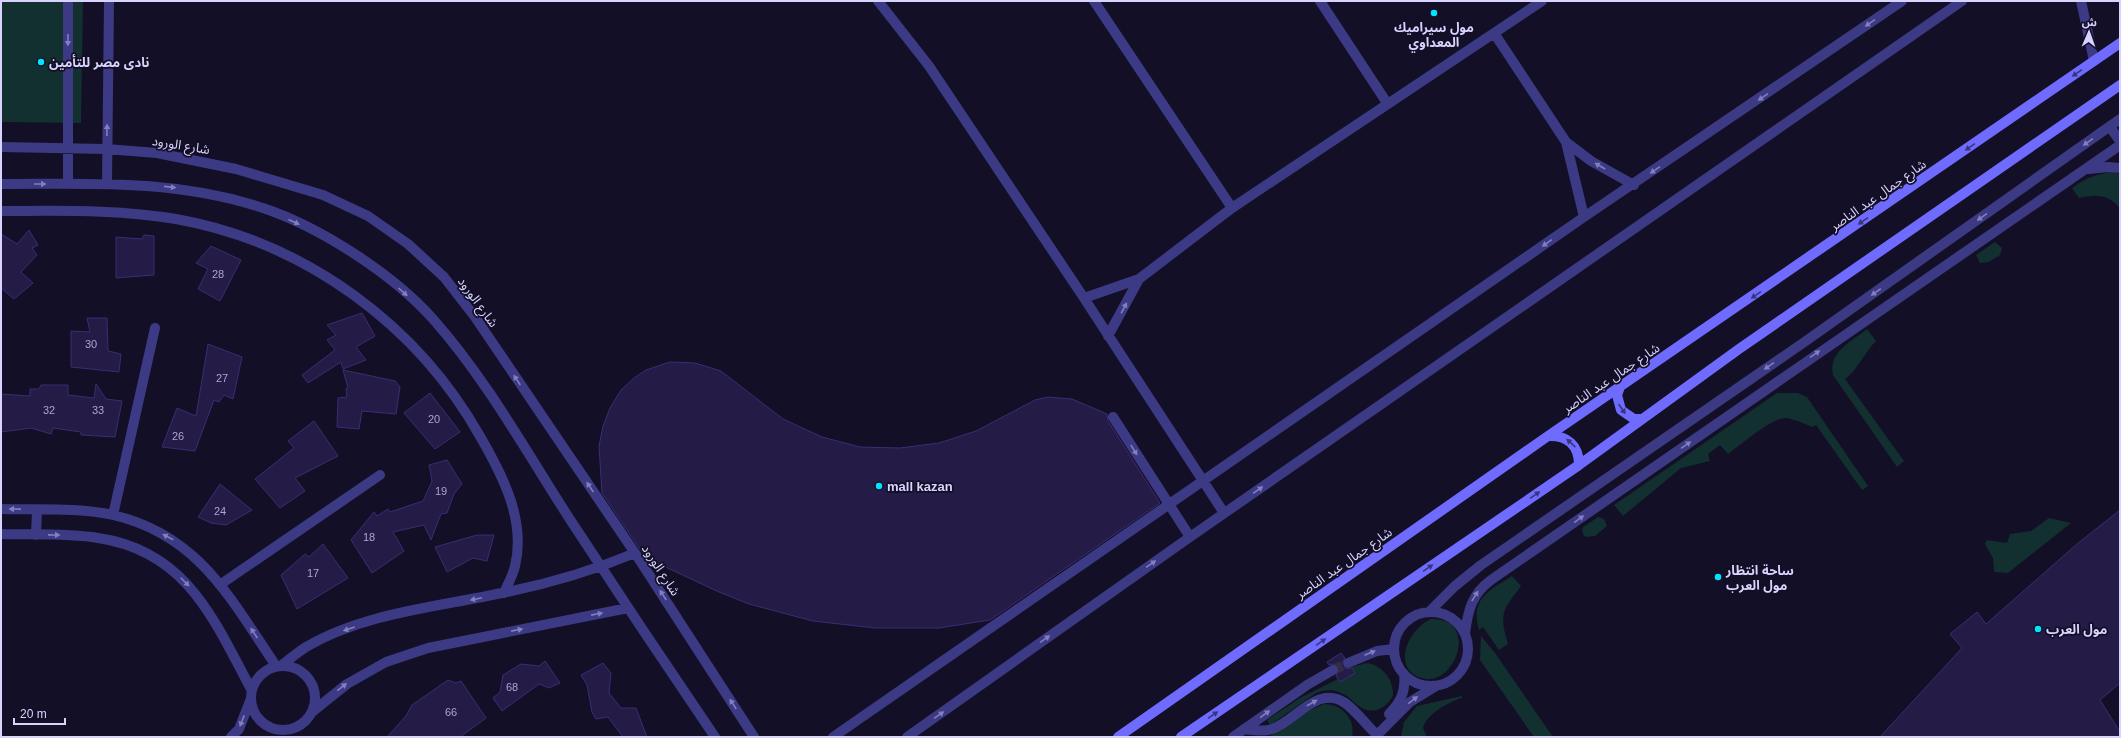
<svg xmlns="http://www.w3.org/2000/svg" width="2121" height="738" font-family="Arial,'Noto Sans Arabic',sans-serif">
<rect width="100%" height="100%" fill="#130f26"/>
<path fill="#12302f" d="M 1,1 L 83,1 L 81,123 L 1,122 Z
M 2113,172 L 2120,174 L 2120,208 C 2108,194 2096,194 2079,198 L 2072,188 C 2086,178 2096,174 2113,172 Z
M 1995,242 L 2002,248 L 2000,255 L 1989,262 L 1980,263 L 1976,255 Z
M 1867,329 L 1876,341 C 1865,352 1856,372 1845,379 L 1904,461 L 1897,467 L 1833,375 C 1828,352 1851,342 1867,329 Z
M 1777,393 L 1798,393 L 1807,397 L 1868,486 L 1862,490 L 1816,425 L 1813,427 C 1804,424 1795,419 1786,418 C 1771,418 1741,445 1728,454 L 1720,445 L 1708,454 L 1710,461 L 1681,468 L 1623,516 L 1614,505 Z
M 1598,517 L 1604,519 L 1607,526 L 1595,536 L 1586,537 L 1583,534 L 1582,528 Z
M 2049,518 L 2071,523 L 2008,573 L 1994,572 L 1993,558 L 1985,544 L 1987,540 L 2007,543 L 2010,534 L 2031,531 Z
M 1512,576 L 1521,586 C 1502,611 1499,614 1508,644 L 1499,650 L 1483,627 L 1479,630 C 1470,598 1489,591 1512,576 Z
M 1431,619 C 1480,617 1456,689 1421,678 C 1391,668 1408,629 1431,619 Z
M 1481,636 L 1495,653 L 1553,737 L 1534,737 L 1480,660 Z
M 1367,663 C 1382,665 1394,680 1393,695 C 1388,707 1374,715 1362,708 C 1354,704 1350,696 1341,693 C 1333,689 1325,690 1316,693 L 1270,725 L 1267,720 L 1300,698 L 1338,679 L 1340,682 L 1354,673 L 1351,667 Z
M 1462,696 L 1462,698 C 1449,702 1426,714 1423,728 L 1427,737 L 1401,737 L 1404,722 L 1417,706 Z
M 1324,704 C 1342,704 1356,719 1352,737 L 1269,737 L 1308,711 Z"/>
<path fill="#241b47" stroke="#3b2d73" d="M 29,230 L 38,245 L 32,248 L 37,255 L 21,272 L 33,283 L 14,299 L 1,288 L 1,234 L 17,244 Z
M 144,235 L 154,236 L 154,275 L 116,278 L 116,237 L 142,239 Z
M 211,246 L 241,260 L 220,301 L 198,289 L 208,269 L 196,263 Z
M 362,313 L 375,336 L 356,347 L 366,360 L 343,369 L 341,362 L 308,383 L 302,375 L 335,350 L 327,340 L 336,335 L 327,325 Z
M 87,318 L 107,318 L 108,351 L 121,354 L 119,372 L 71,367 L 71,331 L 90,332 Z
M 208,344 L 242,357 L 233,399 L 224,395 L 219,402 L 214,400 L 195,451 L 162,447 L 177,408 L 196,416 Z
M 670,362 L 695,363 L 721,371 L 783,419 L 822,437 L 860,447 L 900,448 L 939,443 L 976,431 L 1035,400 L 1048,397 L 1072,399 L 1107,414 L 1108,421 L 1160,503 L 990,620 L 939,628 L 875,628 L 813,621 L 749,604 L 719,592 L 646,558 L 602,493 L 599,446 L 603,426 L 610,408 L 621,390 L 634,378 L 646,370 Z
M 343,370 L 395,381 L 400,387 L 396,414 L 362,411 L 359,429 L 337,427 L 338,398 L 347,397 L 346,389 L 348,388 Z
M 96,384 L 106,399 L 122,401 L 115,437 L 81,435 L 81,432 L 53,428 L 51,434 L 31,428 L 1,432 L 1,394 L 30,396 L 30,389 L 39,389 L 41,385 L 68,385 L 68,395 L 94,398 Z
M 430,393 L 460,432 L 435,449 L 404,413 Z
M 314,421 L 338,456 L 295,478 L 305,491 L 280,508 L 255,479 L 294,448 L 288,441 Z
M 447,460 L 462,484 L 454,494 L 447,513 L 441,514 L 431,540 L 424,525 L 393,532 L 404,551 L 372,573 L 351,540 L 374,512 L 377,516 L 388,509 L 390,512 L 423,501 L 432,481 L 429,465 Z
M 220,484 L 252,510 L 226,525 L 211,523 L 198,517 Z
M 2120,510 L 2120,683 L 2100,700 L 2120,732 L 2120,737 L 1880,737 L 1962,648 L 1950,634 L 1977,612 L 1986,624 L 2077,544 Z
M 477,535 L 494,535 L 487,561 L 473,558 L 447,572 L 435,547 Z
M 323,544 L 348,578 L 297,609 L 281,575 L 305,554 L 309,557 Z
M 1341,653 L 1345,658 L 1342,662 L 1342,666 L 1347,669 L 1352,668 L 1355,673 L 1340,682 L 1336,676 L 1339,670 L 1338,666 L 1333,664 L 1329,665 L 1327,662 Z
M 545,661 L 560,683 L 549,688 L 539,684 L 502,711 L 493,698 L 500,692 L 503,675 L 521,664 L 539,666 Z
M 603,663 L 611,673 L 609,693 L 621,708 L 636,708 L 647,737 L 623,737 L 608,717 L 596,719 L 592,712 L 587,685 L 581,675 Z
M 448,680 L 456,683 L 461,681 L 486,718 L 460,737 L 387,737 L 406,716 L 412,705 Z"/>
<g fill="none" stroke-linecap="round" stroke-linejoin="round">
<path stroke="#312d47" stroke-width="10" stroke-dasharray="10 5" stroke-linecap="butt" d="M 1333,670 L 1348,663"/>
<path stroke="#3d3a85" stroke-width="10" d="M 878,1 L 929,66 L 1084,298 L 1224,513
M 1094,1 L 1232,208
M 1320,1 L 1387,103
M 2081,1 L 2094,61
M 1494,33 L 1566,142 L 1584,217
M 2110,127 L 2120,141
M 1566,142 L 1591,161 L 1634,185
M 1,147 L 106,149 L 157,153 L 236,169 L 323,195 L 368,216 L 408,244 L 444,277 L 475,317 L 635,553 L 754,737
M 2089,169 L 2108,167 L 2120,168
M 107,183 L 109,1
M 1,184 C 91,184 176,179 263,208 C 320,227 393,274 433,319 C 487,380 527,453 571,521 C 618,593 666,665 715,737
M 68,184 L 68,1
M 1,211 C 59,211 118,209 176,219 C 305,242 418,325 481,438 C 503,476 526,521 515,566 C 513,575 508,584 504,593
M 1084,298 L 1139,279 L 1232,208 L 1542,1
M 1108,336 L 1139,279
M 1113,417 L 1190,537
M 1,509 C 35,510 80,507 113,515 C 199,535 230,598 276,666
M 113,515 L 155,328
M 1,534 C 33,535 67,533 98,538 C 187,551 214,620 251,689
M 36,535 L 37,510
M 221,584 L 380,475
M 1429,612 L 1455,586 L 1481,565 L 1803,343 L 2120,119
M1394 649a37 37 0 1 1 74 0a37 37 0 1 1-74 0Z
M 1465,633 C 1468,610 1472,594 1491,580 L 2120,145
M 1348,663 L 1377,651 L 1394,649
M 282,665 C 290,659 298,652 306,647 C 364,613 437,607 502,593 C 548,584 592,571 635,553
M251 698a32 32 0 1 1 64 0a32 32 0 1 1-64 0Z
M 312,712 L 347,684 L 386,662 L 428,648 L 628,608
M 1389,714 C 1401,702 1406,691 1404,674
M 1244,729 C 1253,730 1263,732 1272,729 C 1295,722 1317,684 1345,703 C 1355,710 1364,722 1373,731
M 231,737 L 239,729 L 250,701
M 833,737 L 1584,217 L 1902,1
M 907,737 L 1190,537 L 1962,1
M 1233,737 L 1307,685 L 1333,670
M 1375,737 L 1410,702 L 1436,686"/>
<path stroke="#6f6bff" stroke-width="10" d="M 1620,387 L 1617,395 L 1621,410 L 1634,419 L 1642,419
M 1548,436 C 1567,435 1579,445 1579,465
M 1118,737 L 1548,436 L 2120,43
M 1181,737 L 1579,465 L 1739,349 L 2120,85"/>
</g>
<defs><path id="oneway-solid" d="M-6-.8H1V-3.2L6.5 0L1 3.2V.8H-6Z"/></defs>
<g fill="#837fbc">
<use href="#oneway-solid" transform="translate(1870 23) rotate(145)"/>
<use href="#oneway-solid" transform="translate(68 40) rotate(91)"/>
<use href="#oneway-solid" transform="translate(1763 97) rotate(146)"/>
<use href="#oneway-solid" transform="translate(107 130) rotate(-89)"/>
<use href="#oneway-solid" transform="translate(2088 142) rotate(145)"/>
<use href="#oneway-solid" transform="translate(1600 166) rotate(-150)"/>
<use href="#oneway-solid" transform="translate(1655 170) rotate(146)"/>
<use href="#oneway-solid" transform="translate(40 184)"/>
<use href="#oneway-solid" transform="translate(170 187) rotate(6)"/>
<use href="#oneway-solid" transform="translate(1982 217) rotate(145)"/>
<use href="#oneway-solid" transform="translate(294 222) rotate(24)"/>
<use href="#oneway-solid" transform="translate(1547 243) rotate(145)"/>
<use href="#oneway-solid" transform="translate(403 292) rotate(42)"/>
<use href="#oneway-solid" transform="translate(1876 292) rotate(145)"/>
<use href="#oneway-solid" transform="translate(1124 308) rotate(-62)"/>
<use href="#oneway-solid" transform="translate(1815 354) rotate(-35)"/>
<use href="#oneway-solid" transform="translate(1769 366) rotate(145)"/>
<use href="#oneway-solid" transform="translate(517 380) rotate(-124)"/>
<use href="#oneway-solid" transform="translate(1686 445) rotate(-35)"/>
<use href="#oneway-solid" transform="translate(1134 450) rotate(58)"/>
<use href="#oneway-solid" transform="translate(590 487) rotate(-124)"/>
<use href="#oneway-solid" transform="translate(1258 490) rotate(-35)"/>
<use href="#oneway-solid" transform="translate(15 509) rotate(-179)"/>
<use href="#oneway-solid" transform="translate(1579 519) rotate(-36)"/>
<use href="#oneway-solid" transform="translate(54 535) rotate(1)"/>
<use href="#oneway-solid" transform="translate(168 537) rotate(-152)"/>
<use href="#oneway-solid" transform="translate(1151 564) rotate(-35)"/>
<use href="#oneway-solid" transform="translate(185 582) rotate(45)"/>
<use href="#oneway-solid" transform="translate(663 595) rotate(-123)"/>
<use href="#oneway-solid" transform="translate(1475 596) rotate(-58)"/>
<use href="#oneway-solid" transform="translate(476 599) rotate(168)"/>
<use href="#oneway-solid" transform="translate(597 614) rotate(-11)"/>
<use href="#oneway-solid" transform="translate(349 629) rotate(161)"/>
<use href="#oneway-solid" transform="translate(517 630) rotate(-11)"/>
<use href="#oneway-solid" transform="translate(254 633) rotate(-124)"/>
<use href="#oneway-solid" transform="translate(1045 639) rotate(-35)"/>
<use href="#oneway-solid" transform="translate(1370 653) rotate(-23)"/>
<use href="#oneway-solid" transform="translate(342 687) rotate(-38)"/>
<use href="#oneway-solid" transform="translate(1413 700) rotate(-38)"/>
<use href="#oneway-solid" transform="translate(1312 703) rotate(-29)"/>
<use href="#oneway-solid" transform="translate(733 704) rotate(-123)"/>
<use href="#oneway-solid" transform="translate(1265 714) rotate(-36)"/>
<use href="#oneway-solid" transform="translate(939 715) rotate(-35)"/>
<use href="#oneway-solid" transform="translate(242 721) rotate(111)"/>
</g>
<g fill="#38347d">
<use href="#oneway-solid" transform="translate(2077 73) rotate(145)"/>
<use href="#oneway-solid" transform="translate(1970 147) rotate(145)"/>
<use href="#oneway-solid" transform="translate(1863 221) rotate(145)"/>
<use href="#oneway-solid" transform="translate(1756 295) rotate(145)"/>
<use href="#oneway-solid" transform="translate(1622 409) rotate(55)"/>
<use href="#oneway-solid" transform="translate(1571 443) rotate(-137)"/>
<use href="#oneway-solid" transform="translate(1535 495) rotate(-34)"/>
<use href="#oneway-solid" transform="translate(1428 568) rotate(-34)"/>
<use href="#oneway-solid" transform="translate(1321 642) rotate(-34)"/>
<use href="#oneway-solid" transform="translate(1213 715) rotate(-34)"/>
</g>
<g fill="#00e5ff" stroke="#130f26" stroke-width="1.5">
<circle cx="1434" cy="13" r="4"/>
<circle cx="41" cy="62" r="4"/>
<circle cx="879" cy="486" r="4"/>
<circle cx="1718" cy="577" r="4"/>
<circle cx="2038" cy="629" r="4"/>
</g>
<g text-anchor="middle" dominant-baseline="central" stroke-width="3.5" stroke-linejoin="round" paint-order="stroke">
<g font-size="11" fill="#aca6d1">
<text x="218" y="274">28</text>
<text x="91" y="344">30</text>
<text x="222" y="378">27</text>
<text x="49" y="410">32</text>
<text x="98" y="410">33</text>
<text x="434" y="419">20</text>
<text x="178" y="436">26</text>
<text x="441" y="491">19</text>
<text x="220" y="511">24</text>
<text x="369" y="537">18</text>
<text x="313" y="573">17</text>
<text x="512" y="687">68</text>
<text x="451" y="712">66</text>
</g>
<g font-size="13" font-weight="bold" fill="#d9d4ff" stroke="#130f26" text-anchor="start">
<text x="1434" y="27" text-anchor="middle">مول سيراميك<tspan x="1434" dy="15">المعداوي</tspan></text>
<text x="49" y="62">نادى مصر للتأمين</text>
<text x="887" y="486">mall kazan</text>
<text x="1726" y="570">ساحة انتظار<tspan x="1726" dy="15">مول العرب</tspan></text>
<text x="2046" y="629">مول العرب</text>
</g>
<g font-size="13" fill="#d9d4ff" stroke="#130f26">
<text transform="translate(181 145) rotate(9)">شارع الورود</text>
<text transform="translate(1878 195) rotate(-35)">شارع جمال عبد الناصر</text>
<text transform="translate(478 302) rotate(54)">شارع الورود</text>
<text transform="translate(1611 378) rotate(-34)">شارع جمال عبد الناصر</text>
<text transform="translate(1344 563) rotate(-35)">شارع جمال عبد الناصر</text>
<text transform="translate(661 570) rotate(57)">شارع الورود</text>
</g>
</g>
<rect width="2121" height="738" fill="none" stroke="#d9d4ff" stroke-width="4"/>
<g transform="translate(2089 32) rotate(2)" stroke="#130f26" stroke-width="3" paint-order="stroke">
<path d="M0-3L7 15L0 10L-7 15Z" fill="#d9d4ff"/>
<text y="-6" font-size="11" font-weight="bold" text-anchor="middle" fill="#d9d4ff">ش</text>
</g>
<path d="M14 718v6h51v-6" fill="none" stroke="#d9d4ff" stroke-width="2"/>
<text x="20" y="718" font-size="12" fill="#d9d4ff" stroke="#130f26" stroke-width="3" paint-order="stroke">20 m</text>
</svg>
